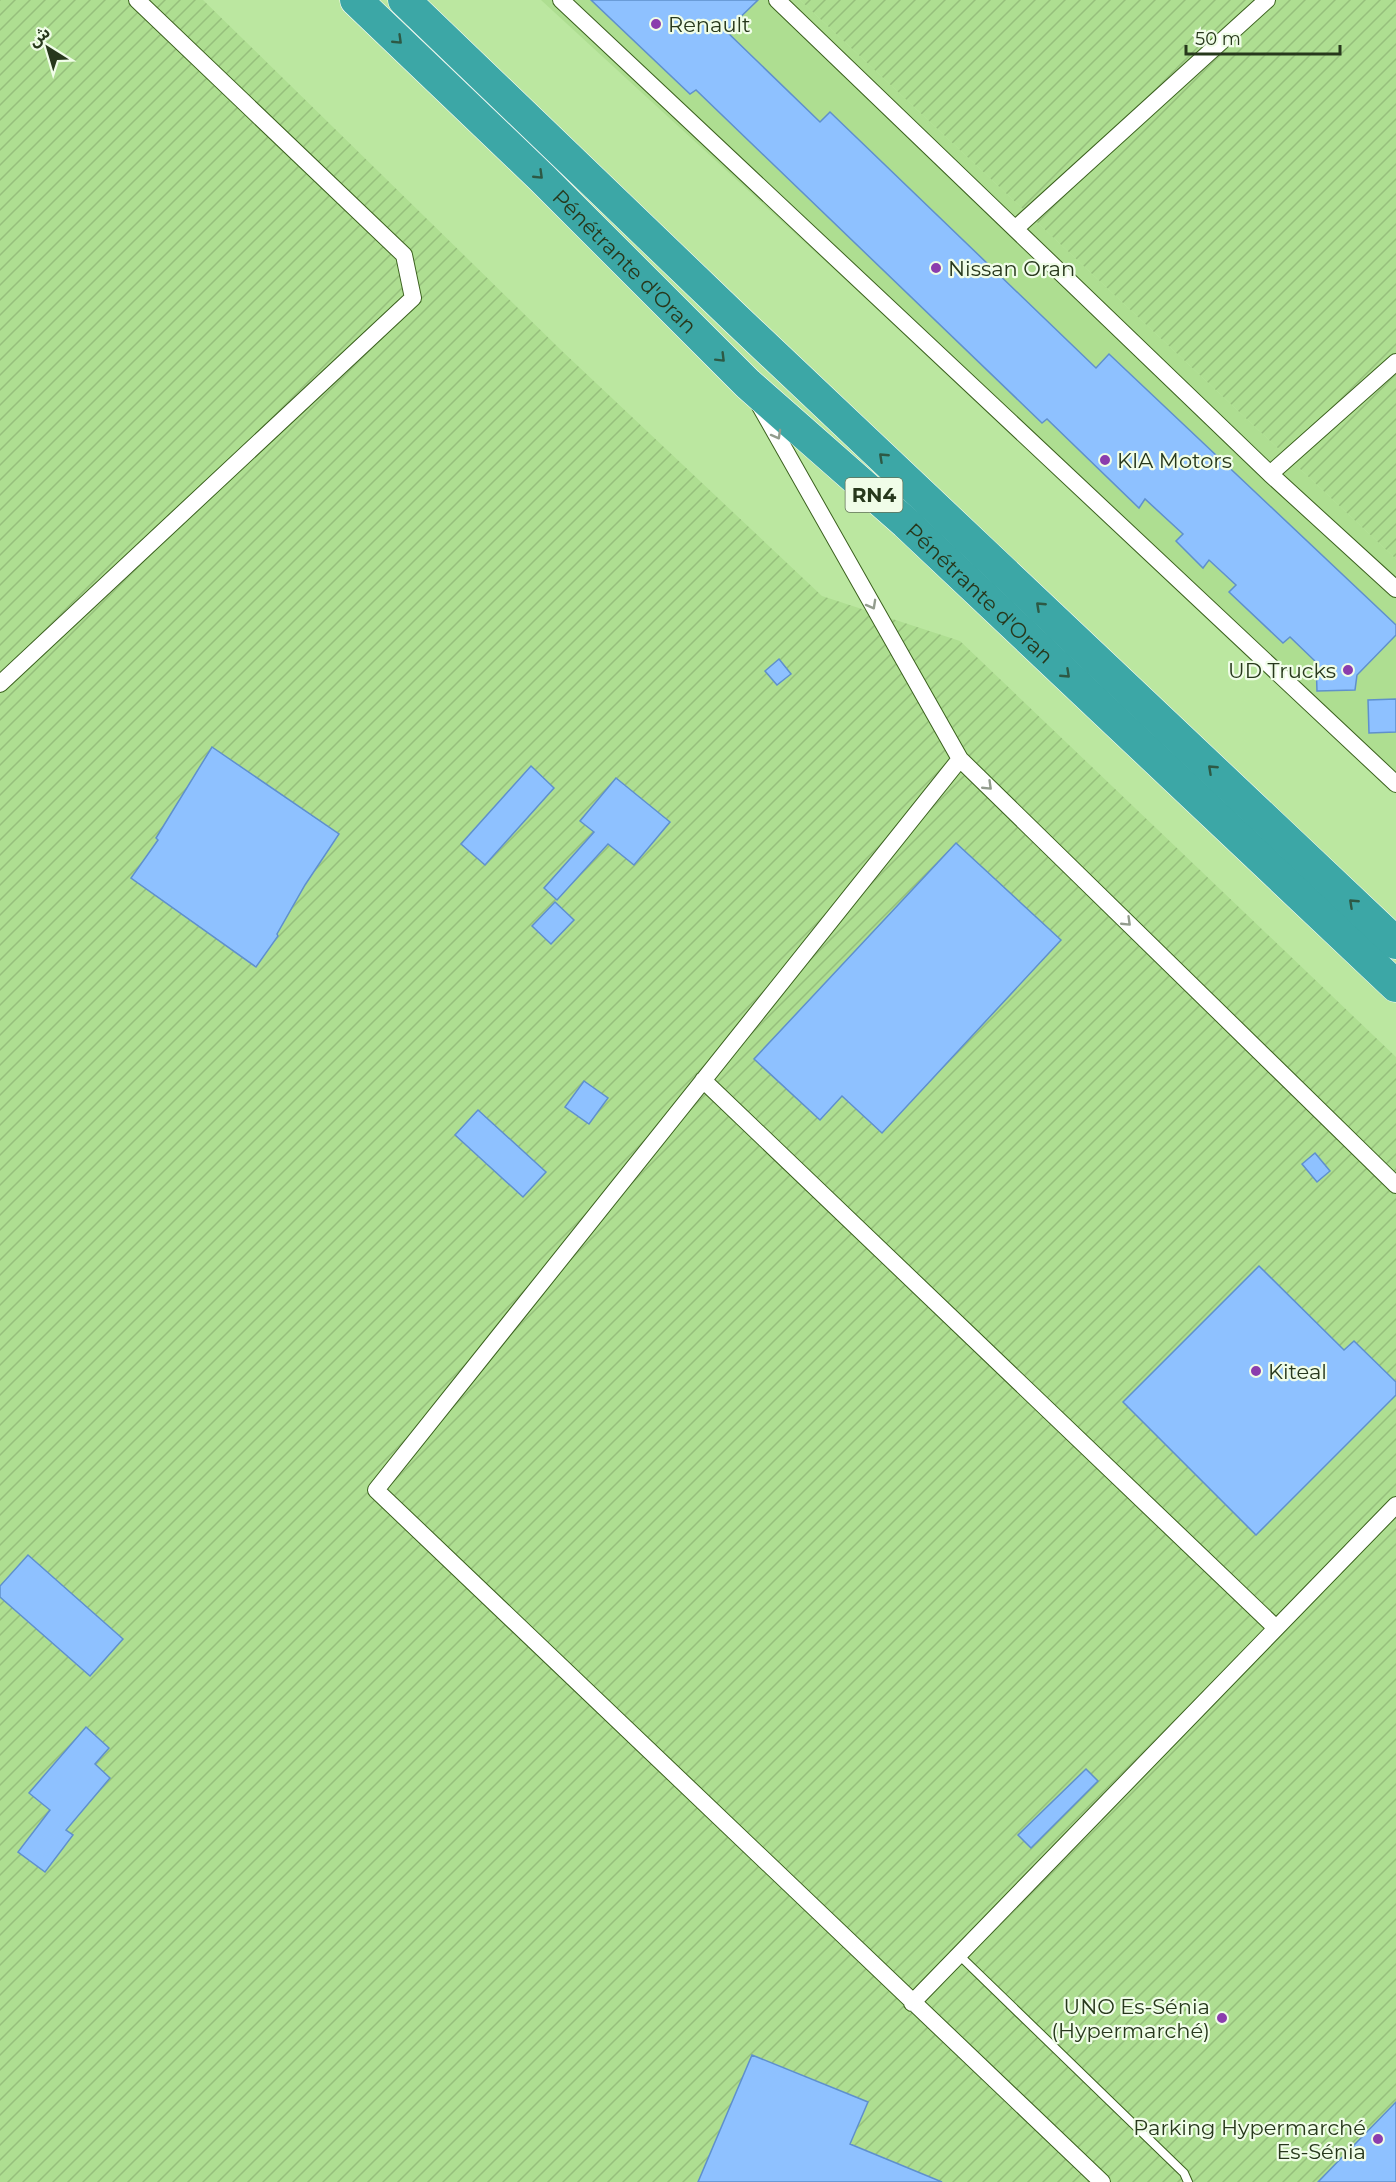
<svg xmlns="http://www.w3.org/2000/svg" width="1396" height="2182" font-family="Montserrat,'Noto Sans Arabic',sans-serif">
<defs>
<pattern id="industrial-furrows" width="10" height="10" patternUnits="userSpaceOnUse" patternTransform="scale(1.5)"><rect width="10" height="10" fill="#aede91"/><path d="M-1 1l2-2M0 10L10 0M9 11l2-2" fill="none" stroke="#96bf7c"/></pattern>
</defs>
<rect width="100%" height="100%" fill="#bbe7a0"/>
<path fill="#aede91" d="M 541,0 L 800,0 L 1396,559 L 1396,786 Z"/>
<path fill="url(#industrial-furrows)" d="M 0,0 L 203,0 L 562,351 L 822,596 L 960,641 L 1396,1057 L 1396,2182 L 0,2182 Z
M 800,0 L 1396,0 L 1396,559 Z"/>
<path fill="#8ec1ff" stroke="#5f90cc" stroke-width="1.5" d="M 591,0 L 758,0 L 726,31 L 820,122 L 830,112 L 1096,368 L 1109,354 L 1396,625 L 1396,635 L 1357,675 L 1355,690 L 1317,691 L 1316,662 L 1290,637 L 1283,643 L 1229,592 L 1236,585 L 1209,560 L 1203,568 L 1176,541 L 1183,534 L 1145,499 L 1139,508 L 1047,419 L 1042,423 L 696,90 L 690,94 Z
M 779,659 L 791,674 L 777,685 L 765,671 Z
M 1396,699 L 1396,732 L 1369,733 L 1368,700 Z
M 212,747 L 339,834 L 305,885 L 277,934 L 278,936 L 256,967 L 131,878 L 158,840 L 156,838 Z
M 531,766 L 554,788 L 485,865 L 461,844 Z
M 616,778 L 670,822 L 634,865 L 608,844 L 557,900 L 544,888 L 594,832 L 580,821 Z
M 956,843 L 1061,940 L 882,1133 L 842,1096 L 820,1120 L 754,1059 Z
M 555,902 L 574,920 L 551,944 L 532,926 Z
M 584,1081 L 608,1098 L 589,1124 L 565,1107 Z
M 478,1110 L 546,1172 L 523,1197 L 455,1135 Z
M 1315,1153 L 1330,1171 L 1317,1182 L 1302,1164 Z
M 1259,1266 L 1344,1350 L 1354,1341 L 1396,1382 L 1396,1395 L 1256,1535 L 1123,1402 Z
M 28,1555 L 123,1639 L 90,1676 L 0,1597 L 0,1586 Z
M 86,1727 L 109,1748 L 95,1764 L 110,1778 L 66,1830 L 73,1835 L 45,1872 L 18,1852 L 50,1810 L 29,1793 Z
M 1086,1769 L 1098,1781 L 1031,1848 L 1018,1835 Z
M 752,2055 L 868,2102 L 850,2144 L 942,2182 L 698,2182 Z
M 1396,2102 L 1396,2182 L 1318,2182 Z"/>
<g fill="none" stroke-linecap="round" stroke-linejoin="round">
<g stroke="#3b611e" stroke-width="10">
<path id="service" d="M 959,1955 L 1184,2173 L 1188,2182"/>
</g>
<g stroke="#3b611e" stroke-width="18">
<path id="minor" d="M 561,0 L 1396,784
M 777,0 L 1270,474 L 1396,589
M 1016,228 L 1267,0
M 760,406 L 960,759 L 1396,1185
M 1270,474 L 1396,362
M 0,684 L 413,298 L 404,255 L 137,0
M 960,759 L 376,1490 L 1102,2182
M 703,1080 L 1276,1628
M 912,2003 L 1396,1505"/>
</g>
<g stroke="#fff" stroke-width="33">
<g id="motorway">
<path id="s1" d="M 356,0 L 542,178 L 748,384 L 906,523 L 1396,986"/>
<path d="M 404,0 L 735,318 L 1396,943"/>
</g>
</g>
<use href="#service" stroke="#fff" stroke-width="8"/>
<use href="#minor" stroke="#fff" stroke-width="16"/>
<use href="#motorway" stroke="#3ca7a6" stroke-width="32"/>
</g>
<defs><path id="oneway-chevron" d="M-2-3.5L2.5 0L-2 3.5" fill="none" stroke-width="1.6" stroke-linecap="round" stroke-linejoin="round" transform="scale(1.5)"/></defs>
<g stroke="#2d5945">
<use href="#oneway-chevron" transform="translate(398 40) rotate(44)"/>
<use href="#oneway-chevron" transform="translate(539 175) rotate(44)"/>
<use href="#oneway-chevron" transform="translate(721 358) rotate(45)"/>
<use href="#oneway-chevron" transform="translate(883 457) rotate(-137)"/>
<use href="#oneway-chevron" transform="translate(1040 606) rotate(-137)"/>
<use href="#oneway-chevron" transform="translate(1066 674) rotate(43)"/>
<use href="#oneway-chevron" transform="translate(1212 769) rotate(-137)"/>
<use href="#oneway-chevron" transform="translate(1353 903) rotate(-137)"/>
</g>
<g stroke="#939c8e">
<use href="#oneway-chevron" transform="translate(777 435) rotate(61)"/>
<use href="#oneway-chevron" transform="translate(872 605) rotate(61)"/>
<use href="#oneway-chevron" transform="translate(988 786) rotate(44)"/>
<use href="#oneway-chevron" transform="translate(1127 922) rotate(44)"/>
</g>
<g fill="#8b3dad" stroke="#f0fde8" stroke-width="2">
<circle cx="656" cy="24" r="6"/>
<circle cx="936" cy="268" r="6"/>
<circle cx="1105" cy="460" r="6"/>
<circle cx="1348" cy="670" r="6"/>
<circle cx="1256" cy="1371" r="6"/>
<circle cx="1222" cy="2018" r="6"/>
<circle cx="1378" cy="2139" r="6"/>
</g>
<g text-anchor="middle" dominant-baseline="central" stroke-width="4.5" stroke-linejoin="round" paint-order="stroke">
<rect fill="#f0fde8" stroke="#637359" stroke-width="1.5" x="845.5" y="478" width="57" height="34" rx="4.5"/>
<g font-size="20" font-weight="bold" fill="#27381c">
<text x="874" y="495">RN4</text>
</g>
<g font-size="21" fill="#27381c" stroke="#f0fde8" text-anchor="start">
<text x="668" y="24">Renault</text>
<text x="948" y="268">Nissan Oran</text>
<text x="1117" y="460">KIA Motors</text>
<text x="1336" y="670" text-anchor="end">UD Trucks</text>
<text x="1268" y="1371">Kiteal</text>
<text x="1210" y="2006" text-anchor="end">UNO Es-Sénia<tspan x="1210" dy="24">(Hypermarché)</tspan></text>
<text x="1366" y="2127" text-anchor="end">Parking Hypermarché<tspan x="1366" dy="24">Es-Sénia</tspan></text>
</g>
<g font-size="21" fill="#27381c" stroke="#f0fde8">
<text stroke="none"><textPath href="#s1" startOffset="375">Pénétrante d'Oran</textPath></text>
<text stroke="none"><textPath href="#s1" startOffset="861">Pénétrante d'Oran</textPath></text>
</g>
</g>
<g transform="translate(48 48) rotate(323)" stroke="#f0fde8" stroke-width="4.5" paint-order="stroke">
<path d="M0-4.5L10 22L0 15L-10 22Z" fill="#27381c"/>
<text y="-9" font-size="16" font-weight="bold" text-anchor="middle" fill="#27381c">ش</text>
</g>
<path d="M1186 45v9h154v-9" fill="none" stroke="#27381c" stroke-width="3"/>
<text x="1195" y="45" font-size="18" fill="#27381c" stroke="#f0fde8" stroke-width="4.5" paint-order="stroke">50 m</text>
</svg>
